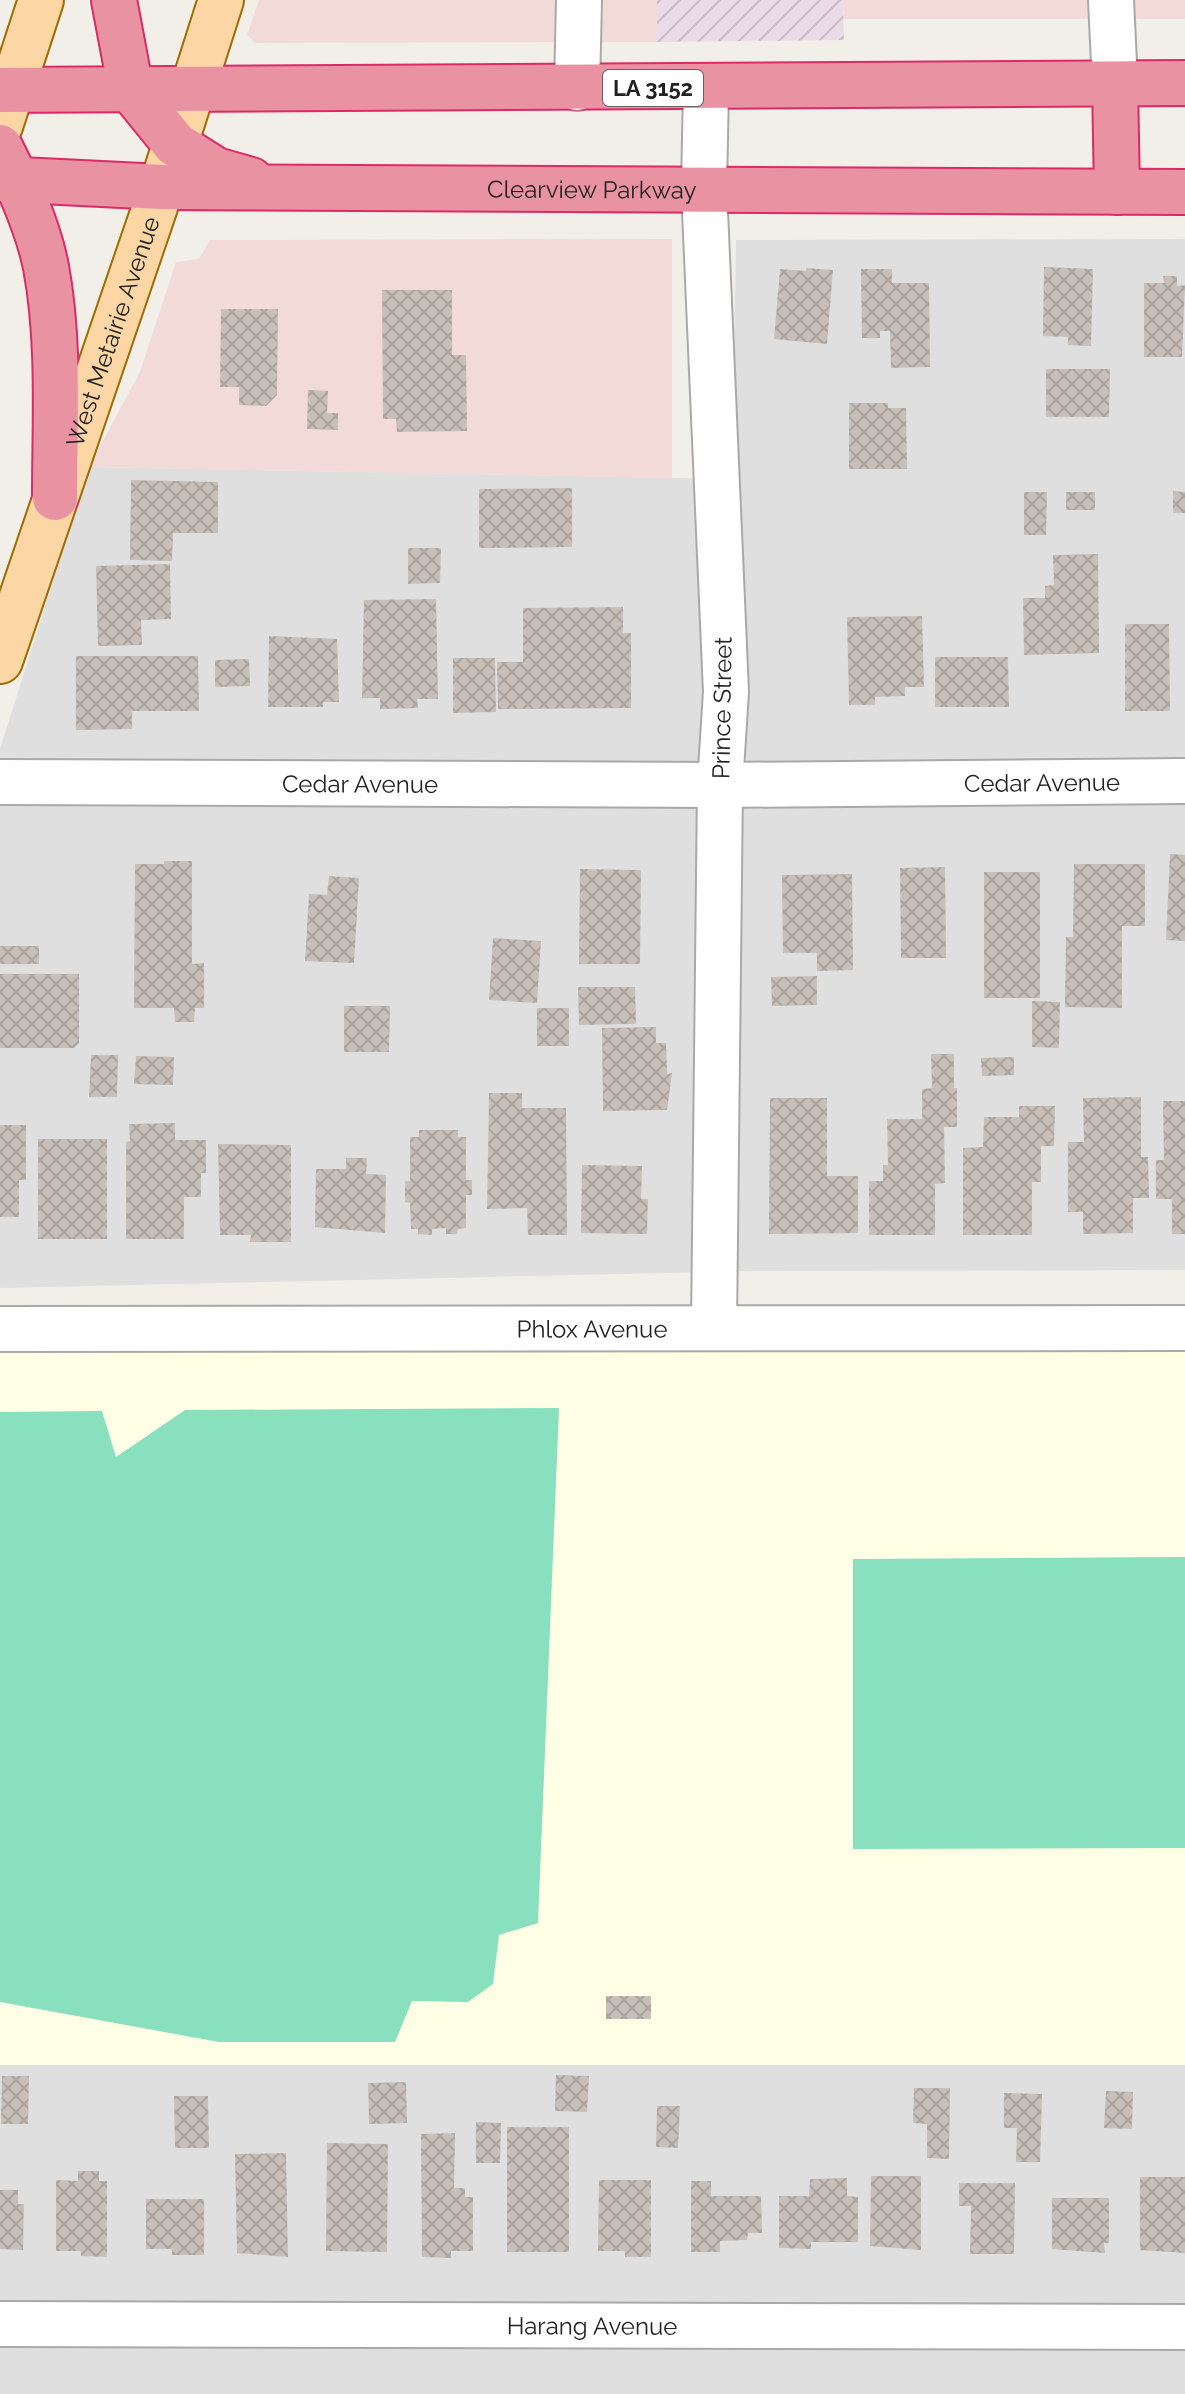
<svg xmlns="http://www.w3.org/2000/svg" width="1185" height="2394" font-family="Raleway,sans-serif">
<defs>
<pattern id="industrial-furrows" width="10" height="10" patternUnits="userSpaceOnUse" patternTransform="scale(2)"><rect width="10" height="10" fill="#ebdbe8"/><path d="M-1 1l2-2M0 10L10 0M9 11l2-2" fill="none" stroke="#c9bcc7"/></pattern>
<pattern id="building-cross-hatch" width="8" height="8" patternUnits="userSpaceOnUse" patternTransform="scale(2)"><rect width="8" height="8" fill="#c7bfb8"/><path d="M0 0l8 8M0 8l8-8" fill="none" stroke="#aba49e"/></pattern>
</defs>
<rect width="100%" height="100%" fill="#f2efe9"/>
<path fill="#e0dfdf" d="M 1185,239 L 1185,1270 L 751,1271 L 0,1288 L 0,749 L 89,467 L 732,479 L 736,240 Z
M 0,2065 L 1185,2065 L 1185,2394 L 0,2394 Z"/>
<path fill="#f2dad9" d="M 259,0 L 657,0 L 657,42 L 255,43 L 247,35 Z
M 843,0 L 1185,0 L 1185,19 L 844,19 Z
M 672,239 L 672,478 L 89,467 L 140,372 L 176,262 L 199,259 L 210,240 Z"/>
<path fill="url(#industrial-furrows)" d="M 657,0 L 843,0 L 844,40 L 657,42 Z"/>
<path fill="#ffffe5" d="M 0,1338 L 1185,1342 L 1185,2065 L 0,2065 Z"/>
<path fill="#88e0be" d="M 559,1408 L 538,1923 L 499,1935 L 493,1984 L 468,2002 L 412,2001 L 395,2042 L 219,2042 L 0,2002 L 0,1412 L 102,1411 L 116,1457 L 185,1410 Z
M 1185,1557 L 1185,1848 L 853,1849 L 853,1559 Z"/>
<path fill="url(#building-cross-hatch)" d="M 1044,267 L 1093,269 L 1091,346 L 1068,345 L 1068,337 L 1043,336 Z
M 806,268 L 833,270 L 827,344 L 774,339 L 780,269 L 806,271 Z
M 861,269 L 892,269 L 892,283 L 929,283 L 930,367 L 891,368 L 890,331 L 880,331 L 880,338 L 862,338 Z
M 1163,276 L 1177,276 L 1177,286 L 1185,285 L 1182,357 L 1144,357 L 1144,283 L 1164,283 Z
M 382,290 L 452,290 L 452,355 L 466,355 L 467,431 L 397,432 L 396,419 L 383,419 Z
M 221,309 L 278,309 L 277,395 L 266,406 L 239,405 L 239,387 L 220,387 Z
M 1046,369 L 1110,369 L 1109,417 L 1046,417 Z
M 308,390 L 328,391 L 327,413 L 338,413 L 338,430 L 307,429 Z
M 849,403 L 888,403 L 888,408 L 906,408 L 907,469 L 849,469 Z
M 131,480 L 218,482 L 218,533 L 173,533 L 172,561 L 130,560 Z
M 572,488 L 572,547 L 479,548 L 479,489 Z
M 1173,491 L 1185,492 L 1185,513 L 1173,513 Z
M 1024,492 L 1047,492 L 1046,535 L 1024,535 Z
M 1066,492 L 1095,492 L 1095,510 L 1066,510 Z
M 408,548 L 441,548 L 440,583 L 408,584 Z
M 1098,554 L 1099,653 L 1024,655 L 1023,598 L 1045,598 L 1045,586 L 1054,585 L 1053,555 Z
M 170,564 L 171,619 L 141,620 L 142,645 L 98,646 L 96,566 Z
M 436,599 L 438,699 L 417,699 L 418,708 L 380,709 L 380,698 L 362,698 L 364,600 Z
M 623,607 L 623,633 L 631,633 L 631,708 L 498,709 L 497,662 L 523,662 L 523,608 Z
M 922,616 L 924,687 L 905,687 L 905,696 L 875,697 L 875,705 L 849,705 L 847,617 Z
M 1125,624 L 1169,624 L 1170,711 L 1125,711 Z
M 269,636 L 337,639 L 339,702 L 323,702 L 323,707 L 268,707 Z
M 76,656 L 198,656 L 199,711 L 132,711 L 132,729 L 76,730 Z
M 935,657 L 1008,657 L 1009,707 L 935,707 Z
M 453,658 L 495,658 L 496,712 L 453,713 Z
M 249,659 L 250,686 L 215,687 L 215,660 Z
M 1170,854 L 1185,855 L 1185,941 L 1166,940 Z
M 164,861 L 192,861 L 192,964 L 204,963 L 204,1008 L 195,1008 L 194,1022 L 175,1022 L 174,1008 L 134,1008 L 135,864 L 164,864 Z
M 1074,864 L 1145,864 L 1145,926 L 1122,926 L 1122,1008 L 1065,1007 L 1066,937 L 1073,937 Z
M 945,867 L 946,958 L 901,958 L 900,868 Z
M 580,869 L 641,870 L 640,964 L 579,964 Z
M 984,872 L 1040,872 L 1040,998 L 984,998 Z
M 852,874 L 853,970 L 817,971 L 817,953 L 783,953 L 782,875 Z
M 329,876 L 359,878 L 354,963 L 305,961 L 309,894 L 327,895 Z
M 493,938 L 541,941 L 537,1003 L 489,1000 Z
M 0,946 L 39,946 L 39,964 L 0,964 Z
M 0,974 L 79,974 L 79,1043 L 74,1048 L 0,1048 Z
M 817,976 L 817,1005 L 772,1006 L 771,977 Z
M 578,987 L 635,987 L 636,1024 L 579,1025 Z
M 1032,1001 L 1060,1002 L 1059,1048 L 1032,1047 Z
M 344,1006 L 390,1006 L 389,1052 L 344,1052 Z
M 537,1008 L 569,1008 L 569,1046 L 537,1046 Z
M 656,1027 L 656,1043 L 666,1043 L 667,1074 L 672,1073 L 667,1110 L 603,1111 L 602,1028 Z
M 931,1054 L 954,1054 L 954,1088 L 957,1088 L 957,1127 L 944,1127 L 945,1183 L 935,1184 L 935,1235 L 869,1235 L 869,1181 L 883,1181 L 883,1165 L 888,1165 L 887,1119 L 922,1119 L 922,1089 L 932,1088 Z
M 91,1055 L 118,1055 L 117,1097 L 89,1097 Z
M 136,1056 L 174,1057 L 173,1085 L 134,1084 Z
M 1014,1057 L 1014,1075 L 982,1076 L 981,1058 Z
M 489,1093 L 522,1093 L 522,1108 L 566,1108 L 567,1235 L 528,1235 L 527,1208 L 487,1209 Z
M 1141,1097 L 1141,1157 L 1148,1157 L 1149,1198 L 1133,1198 L 1133,1233 L 1083,1234 L 1083,1212 L 1068,1212 L 1068,1142 L 1084,1142 L 1083,1098 Z
M 770,1098 L 827,1098 L 827,1176 L 858,1176 L 858,1233 L 769,1234 Z
M 1163,1101 L 1185,1101 L 1185,1234 L 1172,1234 L 1172,1199 L 1156,1199 L 1156,1160 L 1164,1160 Z
M 1019,1106 L 1055,1106 L 1054,1146 L 1041,1146 L 1041,1182 L 1032,1182 L 1032,1235 L 963,1235 L 963,1148 L 983,1147 L 984,1117 L 1019,1117 Z
M 175,1123 L 175,1140 L 206,1140 L 206,1173 L 201,1173 L 201,1197 L 184,1197 L 184,1239 L 126,1239 L 126,1142 L 130,1141 L 129,1124 Z
M 0,1125 L 26,1125 L 26,1180 L 19,1180 L 19,1217 L 0,1217 Z
M 419,1130 L 458,1130 L 458,1137 L 466,1137 L 466,1180 L 472,1180 L 472,1195 L 466,1195 L 466,1228 L 458,1229 L 457,1234 L 446,1234 L 446,1228 L 432,1229 L 432,1235 L 418,1234 L 418,1229 L 411,1229 L 410,1203 L 405,1202 L 405,1181 L 410,1181 L 410,1137 L 419,1137 Z
M 38,1139 L 107,1139 L 107,1239 L 38,1239 Z
M 218,1144 L 291,1145 L 291,1242 L 250,1242 L 251,1235 L 220,1235 Z
M 346,1158 L 367,1158 L 366,1174 L 386,1175 L 385,1233 L 315,1227 L 316,1169 L 346,1169 Z
M 582,1165 L 642,1166 L 641,1199 L 648,1199 L 647,1234 L 581,1233 Z
M 606,1996 L 651,1996 L 651,2019 L 606,2019 Z
M 556,2075 L 589,2076 L 587,2112 L 555,2111 Z
M 2,2076 L 29,2076 L 28,2124 L 1,2124 Z
M 406,2082 L 407,2123 L 369,2124 L 368,2083 Z
M 914,2088 L 950,2088 L 949,2159 L 927,2158 L 927,2124 L 913,2123 Z
M 1106,2091 L 1133,2092 L 1132,2129 L 1104,2128 Z
M 1004,2093 L 1042,2094 L 1040,2162 L 1016,2162 L 1017,2128 L 1004,2128 Z
M 174,2096 L 208,2096 L 209,2148 L 175,2148 Z
M 657,2106 L 680,2106 L 678,2148 L 656,2147 Z
M 476,2122 L 501,2123 L 500,2163 L 476,2163 Z
M 507,2127 L 569,2127 L 569,2252 L 507,2252 Z
M 455,2133 L 454,2188 L 465,2188 L 465,2197 L 473,2197 L 473,2251 L 451,2251 L 451,2258 L 422,2257 L 421,2134 Z
M 327,2143 L 388,2144 L 387,2252 L 326,2251 Z
M 286,2153 L 288,2257 L 237,2253 L 235,2154 Z
M 78,2171 L 99,2171 L 99,2181 L 107,2181 L 107,2257 L 81,2256 L 81,2251 L 56,2251 L 56,2180 L 78,2181 Z
M 871,2176 L 921,2176 L 921,2250 L 870,2246 Z
M 1140,2177 L 1185,2177 L 1185,2253 L 1140,2250 Z
M 847,2178 L 847,2196 L 858,2197 L 858,2242 L 811,2242 L 811,2249 L 779,2248 L 779,2196 L 809,2196 L 810,2179 Z
M 599,2180 L 651,2180 L 651,2257 L 625,2257 L 625,2251 L 598,2251 Z
M 691,2181 L 711,2181 L 711,2196 L 761,2196 L 762,2233 L 748,2233 L 747,2240 L 720,2241 L 720,2252 L 691,2252 Z
M 959,2183 L 1015,2183 L 1014,2254 L 970,2254 L 971,2206 L 959,2206 Z
M 0,2190 L 18,2190 L 18,2204 L 24,2204 L 23,2250 L 0,2249 Z
M 1052,2198 L 1109,2198 L 1109,2243 L 1104,2243 L 1105,2253 L 1052,2249 Z
M 146,2199 L 204,2199 L 204,2255 L 172,2255 L 172,2249 L 146,2249 Z"/>
<g fill="none" stroke-linecap="round" stroke-linejoin="round">
<g stroke="#a9a9a9" stroke-width="48">
<g id="minor">
<path d="M 1111,0 L 1115,84"/>
<path d="M 577,88 L 579,0"/>
<path d="M 706,88 L 704,188 L 726,692 L 720,785 L 714,1328"/>
<path id="s1" d="M 0,782 L 720,785 L 1185,781"/>
<path id="s2" d="M 0,1329 L 1185,1328"/>
<path id="s3" d="M 0,2324 L 1185,2327"/>
</g>
</g>
<g stroke="#a06b00" stroke-width="48">
<g id="major">
<path d="M 0,126 L 41,0"/>
<path id="s4" d="M 0,661 L 158,198 L 221,0"/>
</g>
</g>
<g stroke="#dc2a67" stroke-width="48">
<g id="highway">
<path d="M 114,0 L 131,90 L 175,144 L 216,170 L 251,180"/>
<path d="M 1115,84 L 1117,192"/>
<path d="M 0,90 L 1185,83"/>
<path d="M 0,147 C 18,183 38,226 46,267 C 60,342 55,421 55,498"/>
<path id="s5" d="M 0,179 L 162,187 L 1185,192"/>
</g>
</g>
<use href="#minor" stroke="#fff" stroke-width="44"/>
<use href="#major" stroke="#fcd6a4" stroke-width="44"/>
<use href="#highway" stroke="#e892a2" stroke-width="44"/>
</g>
<g text-anchor="middle" dominant-baseline="central" stroke-width="6" stroke-linejoin="round" paint-order="stroke">
<rect fill="#fff" stroke="#646464" stroke-width="2" x="603" y="70" width="100" height="36" rx="6"/>
<g font-size="22" font-weight="bold" fill="#222">
<text x="653" y="88">LA 3152</text>
</g>
<g font-size="24" fill="#222" stroke="#fff">
<text stroke="none"><textPath href="#s5" startOffset="592">Clearview Parkway</textPath></text>
<text stroke="none"><textPath href="#s4" startOffset="348">West Metairie Avenue</textPath></text>
<text transform="translate(722 708) rotate(-89)">Prince Street</text>
<text stroke="none"><textPath href="#s1" startOffset="1042">Cedar Avenue</textPath></text>
<text stroke="none"><textPath href="#s1" startOffset="360">Cedar Avenue</textPath></text>
<text stroke="none"><textPath href="#s2" startOffset="592">Phlox Avenue</textPath></text>
<text stroke="none"><textPath href="#s3" startOffset="592">Harang Avenue</textPath></text>
</g>
</g>
</svg>
